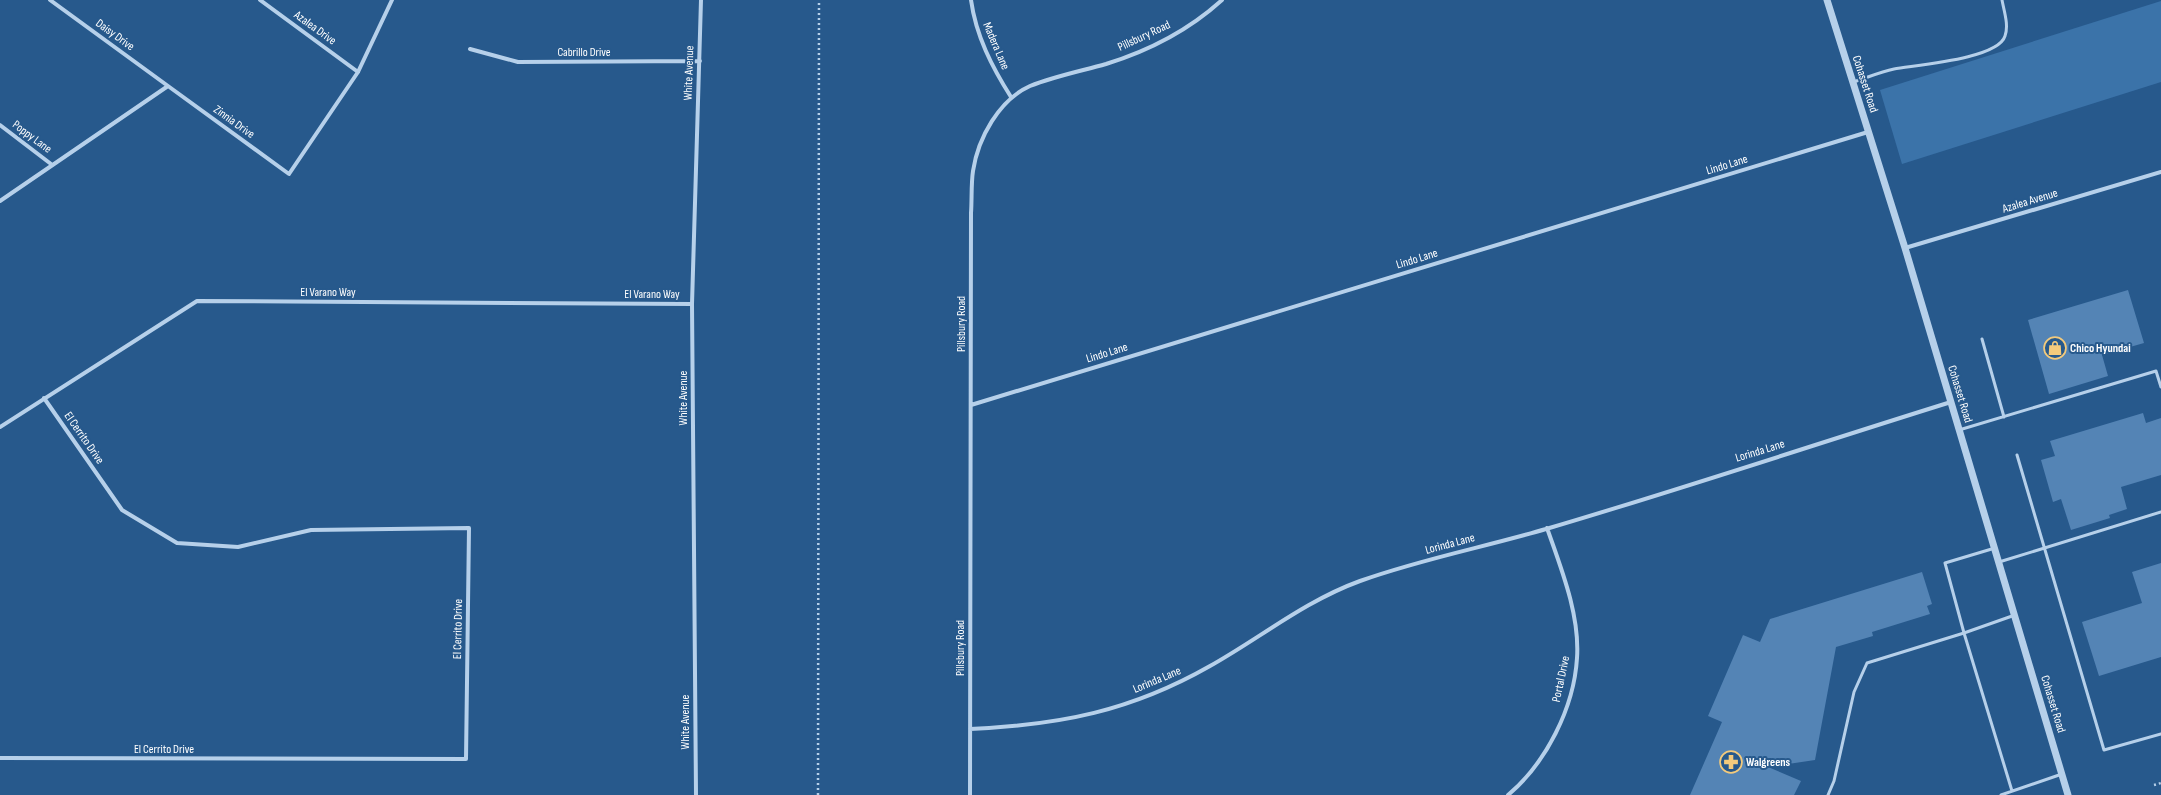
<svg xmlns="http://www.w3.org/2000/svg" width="2161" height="795" font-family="'Sofia Sans Condensed',sans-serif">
<rect width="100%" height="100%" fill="#27598c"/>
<path fill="#3b73a9" d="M 2161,1 L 2161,82 L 1902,164 L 1880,90 Z"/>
<path fill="#5484b5" d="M 2128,290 L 2144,343 L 2102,355 L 2108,376 L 2049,394 L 2028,320 Z
M 2143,413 L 2146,423 L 2161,418 L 2161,475 L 2121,487 L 2127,509 L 2109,515 L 2110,518 L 2071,530 L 2061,499 L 2053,502 L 2041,460 L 2055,456 L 2050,441 Z
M 2161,563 L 2161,657 L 2099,676 L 2082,622 L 2142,603 L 2132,572 Z
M 1922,572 L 1932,604 L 1927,606 L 1930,614 L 1872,632 L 1873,636 L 1836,647 L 1815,760 L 1768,767 L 1801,781 L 1794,795 L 1690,795 L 1722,722 L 1708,716 L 1743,635 L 1760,642 L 1770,619 Z"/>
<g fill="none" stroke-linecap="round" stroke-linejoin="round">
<path stroke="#b6d0ea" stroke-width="2.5" stroke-dasharray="2 3" stroke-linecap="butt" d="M 2154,785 L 2161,783
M 818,795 L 819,0"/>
<path stroke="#b6d0ea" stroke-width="3" d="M 1853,82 C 1866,78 1880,72 1894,69 C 1916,65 1998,59 2005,36 C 2009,25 2004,11 2002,0
M 1982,339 L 2004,417
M 1959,430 L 2156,371 L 2161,387
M 2017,455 L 2104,750 L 2161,734
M 1995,548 L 1945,563 L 1964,633 L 2015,615
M 1999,562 L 2161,512
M 1828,795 L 1834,781 L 1854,692 L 1867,663 L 1964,633 L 2012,791
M 2001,795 L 2062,774"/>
<path stroke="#b6d0ea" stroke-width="4" d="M 50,0 L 168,86
M 260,0 L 358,72
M 971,0 C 976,36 992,67 1011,97
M 470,49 L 518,62 L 700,61
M 0,125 L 51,164
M 0,201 L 168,86 L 289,174 L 358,72 L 392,0
M 1905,248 L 2161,172
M 971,405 L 1868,132
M 0,427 L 197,301 L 692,304
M 970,729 C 1060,725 1131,711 1210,666 C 1260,638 1305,601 1360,581 C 1421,559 1485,547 1546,529 C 1682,489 1816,444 1951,402
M 0,758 L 466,759 L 469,528 L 311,530 L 238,547 L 177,543 L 122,510 L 44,398
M 696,795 L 692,304 L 701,0
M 970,795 L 971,213 C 972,199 971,184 973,171 C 978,138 999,100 1030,86 C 1055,76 1081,71 1106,64 C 1148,51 1189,30 1222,0
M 1508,795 C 1546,763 1574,708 1577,658 C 1580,615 1561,568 1547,528"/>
<path stroke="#b6d0ea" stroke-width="7" d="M 1827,0 L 1905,248 L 2068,795"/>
</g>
<defs>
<g id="shop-ring" transform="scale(1.15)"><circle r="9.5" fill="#27598c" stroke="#f3ca7c" stroke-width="1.5"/><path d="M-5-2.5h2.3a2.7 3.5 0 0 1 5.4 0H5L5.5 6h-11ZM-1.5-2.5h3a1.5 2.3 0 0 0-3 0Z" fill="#f3ca7c"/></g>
<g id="pharmacy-ring" transform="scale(1.15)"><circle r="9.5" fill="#27598c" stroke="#f3ca7c" stroke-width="1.5"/><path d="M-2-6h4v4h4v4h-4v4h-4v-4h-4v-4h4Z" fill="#f3ca7c"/></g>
</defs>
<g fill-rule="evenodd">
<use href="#shop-ring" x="2055" y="348"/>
<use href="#pharmacy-ring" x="1731" y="762"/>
</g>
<g text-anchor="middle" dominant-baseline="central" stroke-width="4" stroke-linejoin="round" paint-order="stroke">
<g font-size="12" fill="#fff" stroke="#27598c">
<text transform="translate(315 28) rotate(36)">Azalea Drive</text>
<text transform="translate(115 35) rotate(36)">Daisy Drive</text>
<text transform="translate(1144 36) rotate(-25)">Pillsbury Road</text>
<text transform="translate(996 46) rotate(67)">Madera Lane</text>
<text x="584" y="52">Cabrillo Drive</text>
<text transform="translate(689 73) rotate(-88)">White Avenue</text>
<text transform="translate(1865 84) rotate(72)">Cohasset Road</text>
<text transform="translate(234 122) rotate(36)">Zinnia Drive</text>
<text transform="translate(32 137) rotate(37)">Poppy Lane</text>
<text transform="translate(1727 165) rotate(-17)">Lindo Lane</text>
<text transform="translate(2030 201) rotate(-17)">Azalea Avenue</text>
<text transform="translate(1417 259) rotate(-17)">Lindo Lane</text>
<text x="328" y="292">El Varano Way</text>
<text x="652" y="294">El Varano Way</text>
<text transform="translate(961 324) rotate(-90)">Pillsbury Road</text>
<text transform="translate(1107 353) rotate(-17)">Lindo Lane</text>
<text transform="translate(1960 394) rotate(73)">Cohasset Road</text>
<text transform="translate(683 398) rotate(-90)">White Avenue</text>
<text transform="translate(84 438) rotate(55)">El Cerrito Drive</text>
<text transform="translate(1760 451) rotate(-17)">Lorinda Lane</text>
<text transform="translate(1450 544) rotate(-15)">Lorinda Lane</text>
<text transform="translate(458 629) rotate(-89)">El Cerrito Drive</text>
<text transform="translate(960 648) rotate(-90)">Pillsbury Road</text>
<text transform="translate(1561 679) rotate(-78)">Portal Drive</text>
<text transform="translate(1157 680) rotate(-23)">Lorinda Lane</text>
<text transform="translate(2053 704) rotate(73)">Cohasset Road</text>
<text transform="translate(685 722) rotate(-90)">White Avenue</text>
<text x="164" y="749">El Cerrito Drive</text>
</g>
<g font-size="12" font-weight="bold" fill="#fff" stroke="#27598c" text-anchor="start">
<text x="2070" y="348">Chico Hyundai</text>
<text x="1746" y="762">Walgreens</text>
</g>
</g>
</svg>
